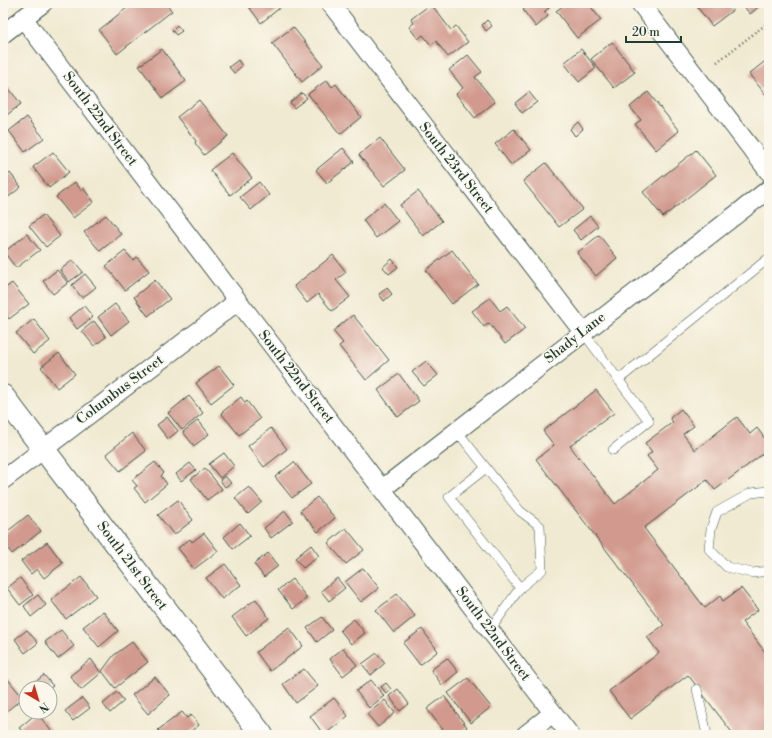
<svg xmlns="http://www.w3.org/2000/svg" width="772" height="738" font-family="'Libre Bodoni',serif">
<rect width="100%" height="100%" fill="#fbf7ec"/>
<filter id="ink" filterUnits="userSpaceOnUse"><feTurbulence type="fractalNoise" baseFrequency=".025" numOctaves="2"/><feDisplacementMap in="SourceGraphic" scale="8" xChannelSelector="R" yChannelSelector="G"/><feConvolveMatrix kernelMatrix="1 2 1 2 8 2 1 2 1" color-interpolation-filters="sRGB"/></filter>
<filter id="wash" filterUnits="userSpaceOnUse"><feTurbulence type="fractalNoise" baseFrequency=".012" numOctaves="4" result="noise"/><feDisplacementMap in="SourceGraphic" scale="16" xChannelSelector="R" yChannelSelector="G"/><feGaussianBlur stdDeviation="0.9" result="paint"/><feColorMatrix in="noise" values="0 0 0 0 0 0 0 0 0 0 0 0 0 0 0 0 0 1.4 0 .05"/><feComposite in="paint" operator="in"/></filter>
<g filter="url(#wash)">
<rect width="100%" height="100%" fill="#f1ead2"/>
<g id="blocks">
<path fill="#d29a8e" d="M 133,3 L 165,3 L 172,11 L 117,54 L 99,30 Z
M 246,3 L 279,3 L 282,6 L 261,23 Z
M 532,3 L 545,3 L 549,8 L 544,12 L 548,16 L 536,27 L 523,10 Z
M 567,3 L 588,3 L 601,20 L 577,38 L 556,11 Z
M 694,3 L 727,3 L 733,10 L 712,26 Z
M 744,3 L 763,3 L 750,14 L 742,4 Z
M 431,4 L 451,30 L 456,26 L 468,42 L 448,57 L 436,41 L 431,45 L 423,35 L 418,39 L 409,27 L 414,23 L 411,19 Z
M 487,20 L 492,26 L 486,31 L 482,25 Z
M 177,25 L 182,31 L 176,35 L 172,30 Z
M 293,27 L 323,65 L 302,82 L 272,43 Z
M 612,42 L 635,72 L 614,88 L 591,59 Z
M 162,49 L 186,81 L 163,98 L 139,66 Z
M 581,49 L 596,68 L 579,82 L 564,63 Z
M 468,55 L 482,72 L 475,77 L 495,102 L 475,118 L 456,94 L 463,88 L 449,70 Z
M 769,58 L 769,92 L 766,95 L 749,74 Z
M 238,60 L 242,66 L 234,73 L 229,67 Z
M 327,80 L 332,87 L 336,84 L 361,117 L 340,134 L 308,94 Z
M 6,85 L 21,104 L 3,118 L 3,88 Z
M 529,92 L 537,102 L 522,113 L 515,103 Z
M 648,92 L 679,131 L 656,150 L 635,124 L 641,120 L 630,107 Z
M 302,93 L 307,98 L 294,108 L 290,102 Z
M 199,100 L 228,136 L 204,155 L 195,143 L 196,141 L 177,117 Z
M 27,117 L 44,138 L 25,152 L 9,131 Z
M 578,122 L 583,129 L 575,136 L 570,129 Z
M 514,129 L 531,150 L 511,165 L 495,144 Z
M 380,138 L 405,170 L 384,186 L 359,155 Z
M 343,148 L 354,162 L 327,183 L 316,170 Z
M 696,150 L 716,175 L 663,217 L 643,192 Z
M 53,152 L 69,172 L 49,188 L 33,167 Z
M 232,153 L 252,178 L 230,195 L 210,170 Z
M 546,163 L 583,209 L 559,227 L 523,181 Z
M 10,173 L 21,187 L 6,199 L 3,194 L 3,179 Z
M 75,182 L 81,190 L 83,188 L 94,202 L 73,218 L 56,197 Z
M 259,182 L 269,195 L 251,210 L 240,197 Z
M 418,191 L 442,221 L 423,236 L 400,205 Z
M 384,203 L 398,221 L 376,238 L 363,220 Z
M 43,215 L 60,236 L 46,247 L 29,226 Z
M 106,215 L 121,234 L 100,251 L 84,232 Z
M 590,216 L 598,226 L 581,240 L 573,230 Z
M 27,234 L 40,250 L 16,268 L 4,252 Z
M 599,235 L 617,258 L 596,276 L 577,253 Z
M 452,250 L 478,284 L 452,304 L 426,270 Z
M 125,251 L 133,260 L 137,257 L 149,271 L 125,290 L 106,266 Z
M 333,255 L 346,272 L 336,280 L 350,297 L 332,311 L 318,294 L 307,303 L 294,286 Z
M 392,259 L 398,267 L 389,274 L 383,267 Z
M 73,260 L 83,272 L 69,282 L 60,270 Z
M 57,270 L 68,283 L 53,294 L 43,281 Z
M 85,274 L 96,287 L 82,298 L 72,285 Z
M 155,280 L 170,299 L 148,316 L 134,297 Z
M 12,283 L 29,304 L 9,319 L 3,311 L 3,290 Z
M 387,288 L 392,294 L 384,301 L 379,294 Z
M 490,298 L 500,311 L 507,306 L 525,329 L 505,344 L 489,323 L 484,327 L 472,311 Z
M 115,304 L 129,321 L 111,335 L 98,317 Z
M 84,306 L 93,317 L 77,329 L 69,318 Z
M 353,315 L 389,360 L 366,380 L 339,346 L 343,343 L 333,331 Z
M 34,319 L 50,341 L 33,354 L 16,333 Z
M 94,321 L 106,337 L 94,346 L 82,331 Z
M 59,353 L 75,374 L 57,388 L 41,367 Z
M 426,361 L 438,375 L 424,386 L 412,372 Z
M 219,366 L 234,385 L 211,403 L 196,383 Z
M 399,374 L 419,401 L 398,417 L 378,390 Z
M 596,390 L 614,413 L 570,446 L 615,504 L 658,470 L 647,456 L 652,452 L 645,443 L 673,422 L 670,418 L 681,409 L 694,426 L 683,434 L 695,450 L 737,417 L 750,434 L 757,428 L 769,444 L 769,449 L 715,490 L 707,480 L 644,528 L 705,608 L 720,596 L 723,601 L 741,588 L 758,610 L 742,622 L 769,657 L 769,735 L 734,735 L 688,675 L 630,719 L 609,691 L 659,653 L 647,637 L 664,625 L 536,459 L 554,445 L 543,431 Z
M 189,396 L 203,413 L 182,430 L 168,413 Z
M 241,397 L 245,403 L 247,401 L 260,419 L 239,435 L 221,413 Z
M 167,417 L 178,431 L 168,439 L 157,425 Z
M 198,420 L 209,434 L 194,446 L 183,432 Z
M 271,428 L 287,449 L 264,467 L 248,446 Z
M 132,433 L 146,451 L 120,471 L 106,454 Z
M 224,453 L 234,466 L 220,478 L 209,464 Z
M 155,462 L 164,473 L 161,476 L 167,484 L 145,502 L 134,488 L 137,486 L 132,480 Z
M 294,462 L 311,484 L 292,498 L 275,477 Z
M 190,463 L 196,470 L 181,481 L 176,474 Z
M 205,468 L 222,489 L 207,500 L 191,479 Z
M 225,476 L 231,483 L 225,487 L 220,480 Z
M 249,487 L 262,502 L 248,514 L 235,498 Z
M 317,497 L 335,518 L 318,532 L 300,511 Z
M 178,500 L 193,520 L 174,535 L 158,515 Z
M 285,511 L 293,521 L 271,538 L 264,528 Z
M 28,515 L 41,531 L 12,554 L 3,542 L 3,535 Z
M 240,523 L 250,536 L 233,549 L 224,537 Z
M 346,528 L 364,550 L 346,564 L 328,543 Z
M 204,533 L 218,551 L 194,569 L 178,548 L 190,539 L 192,542 Z
M 47,542 L 63,563 L 44,578 L 37,569 L 31,574 L 21,561 Z
M 311,545 L 319,556 L 303,568 L 295,558 Z
M 268,553 L 278,566 L 264,577 L 254,564 Z
M 225,564 L 241,585 L 222,599 L 206,578 Z
M 363,568 L 379,588 L 361,602 L 345,582 Z
M 81,577 L 96,596 L 66,619 L 51,600 Z
M 20,578 L 33,595 L 20,605 L 7,588 Z
M 337,578 L 345,588 L 329,601 L 321,591 Z
M 292,579 L 307,598 L 293,609 L 278,590 Z
M 397,594 L 415,616 L 394,633 L 376,610 Z
M 38,595 L 46,605 L 31,617 L 24,606 Z
M 256,599 L 269,618 L 246,636 L 232,617 Z
M 103,611 L 118,631 L 99,647 L 83,627 Z
M 322,617 L 332,630 L 317,642 L 307,628 Z
M 354,619 L 365,633 L 351,644 L 340,630 Z
M 289,627 L 303,646 L 270,671 L 256,652 Z
M 422,629 L 438,651 L 420,665 L 403,643 Z
M 27,630 L 38,643 L 25,653 L 15,639 Z
M 61,630 L 74,646 L 58,659 L 45,642 Z
M 132,642 L 148,662 L 115,688 L 102,671 L 114,655 Z
M 343,648 L 357,665 L 343,676 L 330,659 Z
M 377,653 L 385,663 L 371,675 L 362,664 Z
M 447,658 L 458,672 L 442,685 L 431,670 Z
M 91,659 L 101,673 L 81,690 L 70,676 Z
M 304,669 L 318,686 L 296,703 L 283,684 Z
M 44,675 L 53,686 L 50,688 L 30,688 L 29,687 Z
M 155,677 L 170,695 L 148,714 L 132,695 Z
M 7,678 L 23,698 L 3,714 L 3,681 Z
M 468,678 L 491,707 L 471,723 L 448,693 Z
M 371,680 L 384,696 L 369,708 L 356,691 Z
M 386,683 L 391,689 L 386,693 L 381,687 Z
M 398,689 L 409,704 L 400,711 L 389,696 Z
M 117,692 L 124,701 L 110,713 L 103,704 Z
M 444,696 L 467,727 L 457,735 L 447,735 L 427,709 Z
M 82,698 L 90,708 L 73,721 L 65,711 Z
M 334,698 L 348,716 L 324,735 L 310,716 Z
M 385,700 L 395,713 L 378,727 L 367,714 Z
M 182,712 L 187,718 L 191,715 L 199,725 L 186,735 L 162,735 L 158,730 Z
M 37,713 L 52,732 L 48,735 L 17,735 L 22,731 L 19,728 Z"/>
</g>
</g>
<g filter="url(#ink)">
<use href="#blocks" fill-opacity="0" stroke="#3e574c" stroke-width="1"/>
<g fill="none" stroke-linecap="round" stroke-linejoin="round">
<g stroke="#3e574c" stroke-width="10">
<path id="service" d="M 583,332 L 649,421 L 613,450
M 618,380 L 769,258
M 457,431 L 520,511 L 540,526 L 542,570 L 520,588 L 490,630
M 486,468 L 449,497 L 520,588
M 769,491 L 751,493 L 717,512 L 711,529 L 709,549 L 727,567 L 752,573 L 769,571
M 697,689 L 707,735"/>
</g>
<g stroke="#3e574c" stroke-width="20">
<path id="minor" d="M 330,3 L 583,332
M 640,3 L 769,172
M 23,18 L 238,301 L 570,735
M 3,34 L 43,3
M 3,480 L 238,301
M 382,489 L 769,189
M 525,735 L 553,713"/>
</g>
<g stroke="#3e574c" stroke-width="24">
<path id="tertiary" d="M 3,396 L 262,735"/>
</g>
<path stroke="#3e574c" stroke-width="2.5" stroke-dasharray="1 3" stroke-linecap="butt" d="M 717,62 L 769,22"/>
<use href="#service" stroke="#fff" stroke-width="9"/>
<use href="#minor" stroke="#fff" stroke-width="18"/>
<use href="#tertiary" stroke="#fff" stroke-width="22"/>
</g>
</g>
<g text-anchor="middle" dominant-baseline="central" stroke-width="3" stroke-linejoin="round" paint-order="stroke">
<g font-size="14" fill="#1f3d34" stroke="#fbf7ec">
<text transform="translate(100 119) rotate(53)">South 22nd Street</text>
<text transform="translate(456 168) rotate(52)">South 23rd Street</text>
<text transform="translate(575 338) rotate(-38)">Shady Lane</text>
<text transform="translate(296 377) rotate(52)">South 22nd Street</text>
<text transform="translate(120 390) rotate(-37)">Columbus Street</text>
<text transform="translate(132 566) rotate(53)">South 21st Street</text>
<text transform="translate(493 634) rotate(53)">South 22nd Street</text>
</g>
</g>
<rect width="772" height="738" fill="none" stroke="#fbf7ec" stroke-width="16"/>
<g transform="translate(38 700) rotate(142)"><circle r="19" fill="#fbf7ec" stroke="#a3ada2"/>
<path d="M0-3L7 15L0 10L-7 15Z" fill="#c8321e"/>
<text y="-6" font-size="11" font-weight="bold" text-anchor="middle" fill="#1f3d34">N</text>
</g>
<path d="M626 36v6h55v-6" fill="none" stroke="#1f3d34" stroke-width="2"/>
<text x="632" y="36" font-size="12" fill="#1f3d34" stroke="#fbf7ec" stroke-width="3" paint-order="stroke">20 m</text>
</svg>
